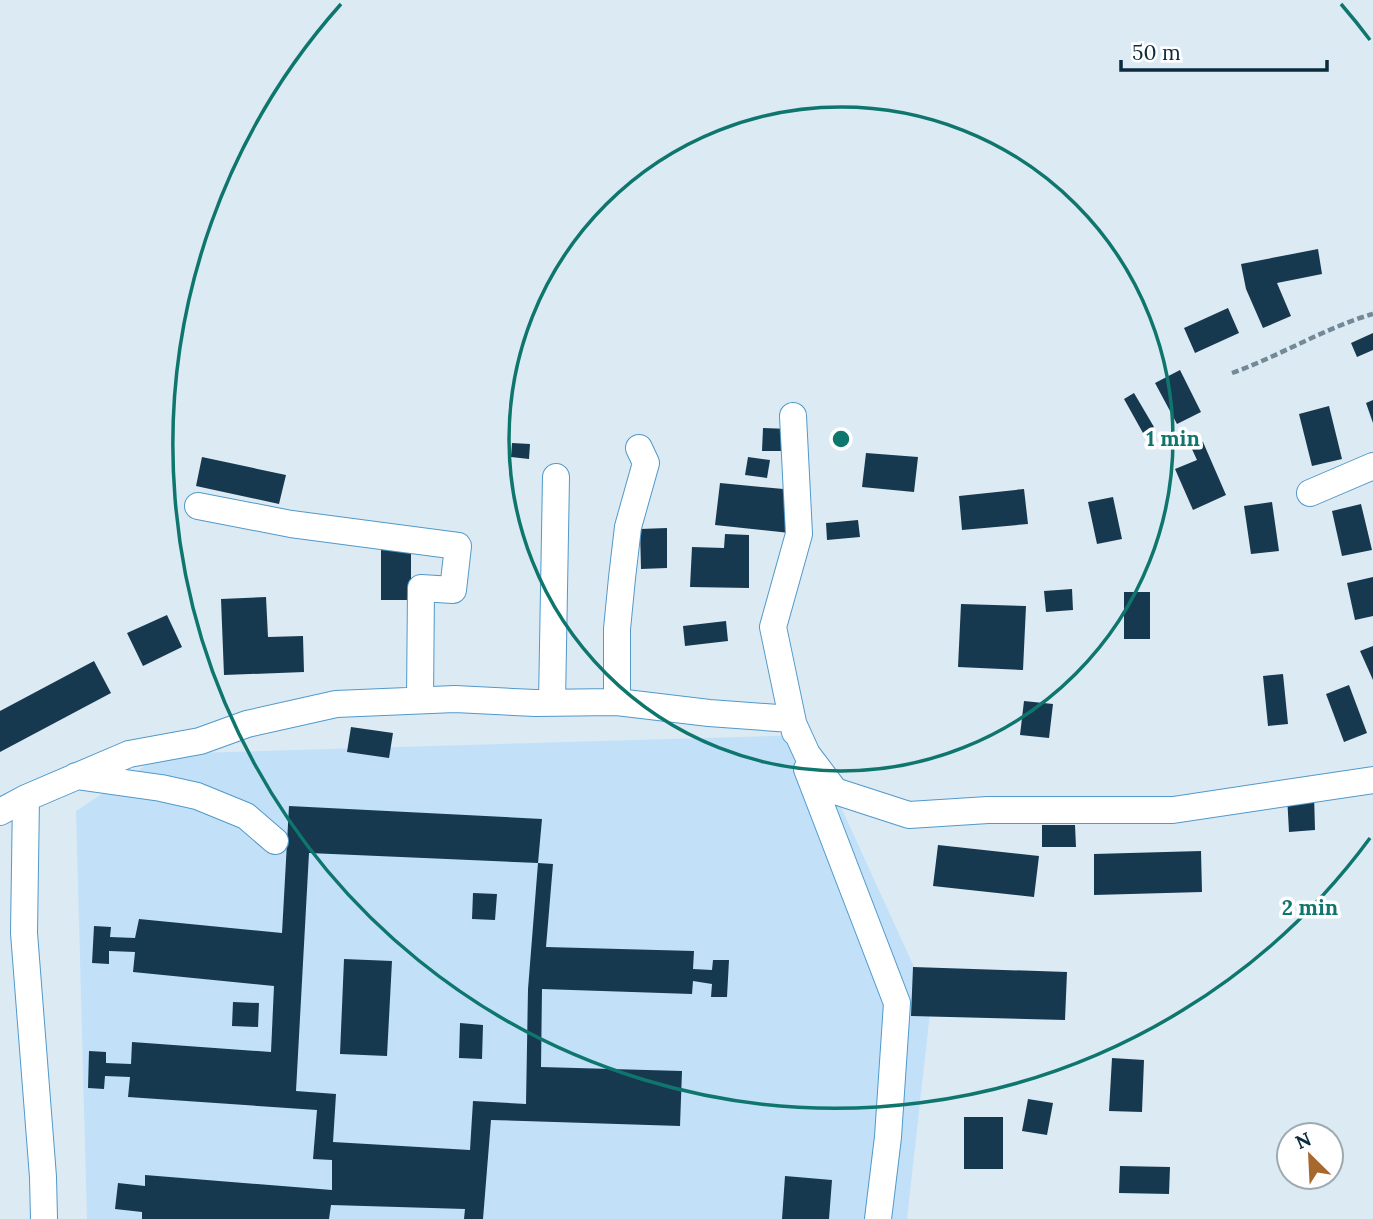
<svg xmlns="http://www.w3.org/2000/svg" width="1373" height="1219" font-family="Lora,serif">
<rect width="100%" height="100%" fill="#dceaf4"/>
<path fill="#c2e1f8" d="M 808,735 L 931,1004 L 907,1219 L 87,1219 L 76,811 L 163,754 Z"/>
<path fill="#17394f" d="M 1318,249 L 1322,274 L 1277,283 L 1291,316 L 1263,328 L 1246,289 L 1241,264 Z
M 1228,308 L 1239,333 L 1195,353 L 1184,328 Z
M 1373,333 L 1373,350 L 1357,357 L 1351,343 Z
M 1180,370 L 1201,412 L 1177,424 L 1155,383 Z
M 1134,393 L 1154,427 L 1143,433 L 1124,399 Z
M 1373,400 L 1373,423 L 1366,403 Z
M 1329,406 L 1342,459 L 1312,466 L 1299,414 Z
M 763,428 L 790,429 L 789,451 L 762,451 Z
M 1203,442 L 1226,495 L 1193,510 L 1175,469 L 1197,460 L 1191,447 Z
M 512,443 L 530,444 L 529,459 L 511,457 Z
M 866,453 L 918,457 L 914,492 L 862,487 Z
M 202,457 L 286,475 L 279,504 L 196,486 Z
M 748,457 L 770,460 L 767,478 L 745,475 Z
M 720,483 L 794,490 L 790,533 L 715,525 Z
M 1024,489 L 1028,524 L 962,530 L 959,496 Z
M 1113,497 L 1122,539 L 1097,544 L 1088,502 Z
M 1272,502 L 1279,551 L 1251,554 L 1244,506 Z
M 1361,504 L 1372,550 L 1342,556 L 1332,511 Z
M 858,520 L 860,537 L 827,540 L 826,523 Z
M 667,528 L 667,568 L 641,569 L 640,529 Z
M 725,534 L 749,535 L 749,588 L 690,587 L 692,547 L 724,548 Z
M 381,546 L 411,546 L 411,600 L 381,600 Z
M 1373,577 L 1373,616 L 1355,620 L 1347,583 Z
M 1072,589 L 1073,610 L 1046,612 L 1044,591 Z
M 1124,592 L 1150,592 L 1150,639 L 1124,639 Z
M 266,597 L 268,637 L 303,636 L 304,672 L 224,675 L 221,599 Z
M 961,604 L 1026,606 L 1023,670 L 958,667 Z
M 167,615 L 182,647 L 143,666 L 127,633 Z
M 726,621 L 728,641 L 685,646 L 683,626 Z
M 1373,646 L 1373,680 L 1360,651 Z
M 94,661 L 111,693 L 0,752 L 0,711 Z
M 1283,674 L 1288,724 L 1268,726 L 1263,676 Z
M 1349,685 L 1367,733 L 1344,742 L 1326,694 Z
M 1024,701 L 1053,704 L 1049,738 L 1020,735 Z
M 351,727 L 393,733 L 389,758 L 347,752 Z
M 1314,794 L 1315,830 L 1289,832 L 1287,795 Z
M 289,806 L 542,819 L 538,863 L 309,853 L 296,1091 L 336,1094 L 333,1142 L 470,1150 L 473,1101 L 526,1104 L 528,989 L 538,863 L 553,864 L 546,947 L 694,951 L 693,969 L 712,970 L 713,960 L 729,960 L 727,997 L 711,997 L 712,984 L 693,981 L 692,994 L 542,989 L 541,1067 L 682,1071 L 680,1126 L 491,1120 L 483,1219 L 464,1219 L 465,1209 L 331,1205 L 329,1219 L 142,1219 L 142,1212 L 115,1209 L 118,1183 L 145,1186 L 145,1175 L 332,1190 L 332,1160 L 313,1159 L 317,1110 L 128,1097 L 130,1077 L 105,1076 L 104,1089 L 88,1088 L 89,1051 L 106,1052 L 106,1063 L 131,1064 L 132,1042 L 271,1052 L 274,986 L 133,972 L 135,952 L 109,951 L 109,964 L 92,963 L 94,926 L 111,927 L 110,937 L 135,938 L 139,919 L 282,933 Z
M 1042,825 L 1075,825 L 1076,847 L 1042,847 Z
M 938,845 L 1039,856 L 1034,897 L 933,886 Z
M 1201,851 L 1202,892 L 1094,895 L 1094,854 Z
M 473,893 L 497,894 L 495,920 L 472,919 Z
M 344,959 L 392,961 L 387,1056 L 340,1054 Z
M 913,967 L 1067,972 L 1065,1020 L 911,1016 Z
M 233,1002 L 259,1003 L 258,1027 L 232,1026 Z
M 460,1023 L 483,1025 L 482,1059 L 459,1058 Z
M 1112,1058 L 1144,1060 L 1142,1112 L 1109,1111 Z
M 1028,1099 L 1053,1103 L 1047,1135 L 1022,1131 Z
M 964,1117 L 1003,1117 L 1003,1169 L 964,1169 Z
M 1120,1166 L 1170,1167 L 1169,1194 L 1119,1193 Z
M 785,1176 L 832,1180 L 829,1219 L 782,1219 Z"/>
<g fill="none" stroke-linecap="round" stroke-linejoin="round">
<g stroke="#5099ca" stroke-width="28">
<path id="street" d="M 793,416 L 799,534 L 773,627 L 795,732
M 1310,493 L 1373,466
M 198,506 L 291,524 L 458,546 L 453,590 L 421,588 L 420,700
M 617,702 L 617,629 L 622,578 L 628,527 L 646,463 L 639,448
M 552,703 L 556,477
M 807,769 L 897,1003 L 888,1137 L 878,1219
M 76,776 L 161,788 L 197,796 L 246,816 L 275,841
M 26,798 L 24,933 L 43,1177 L 44,1219
M 0,812 L 26,798 L 129,754 L 200,741 L 247,724 L 336,704 L 455,699 L 535,703 L 617,702 L 709,713 L 791,719 L 807,754 L 835,791 L 909,815 L 988,810 L 1173,810 L 1373,780"/>
</g>
<path stroke="#728998" stroke-width="4.5" stroke-dasharray="7 3.5" stroke-linecap="butt" d="M 1232,373 C 1280,356 1324,328 1373,314"/>
<use href="#street" stroke="#fff" stroke-width="26"/>
</g>
<g fill="none" stroke="#0f766e" stroke-width="3.5">
<circle cx="841" cy="439" r="332"/>
<path d="M1370 838A663 663 0 1 1 341 4M1341 4A663 663 0 0 1 1370 40"/>
</g>
<circle cx="841" cy="439" r="10" fill="#0f766e" stroke="#fff" stroke-width="3.5"/>
<g font-size="21" text-anchor="middle" font-weight="bold" fill="#0f766e" stroke="#fff" stroke-width="7" stroke-linejoin="round" paint-order="stroke">
<text x="1173" y="446">1 min</text>
<text x="1310" y="915">2 min</text>
</g>
<g transform="translate(1310 1156) rotate(336)"><circle r="33" fill="#ffffff" stroke="#9daab2" stroke-width="2"/>
<path d="M0-5L12 26L0 18L-12 26Z" fill="#a6682e"/>
<text y="-10" font-size="19" font-weight="bold" text-anchor="middle" fill="#0a2a3e">N</text>
</g>
<path d="M1121 60v10h206v-10" fill="none" stroke="#0a2a3e" stroke-width="3.5"/>
<text x="1132" y="60" font-size="21" fill="#0a2a3e" stroke="#ffffff" stroke-width="5" paint-order="stroke">50 m</text>
</svg>
